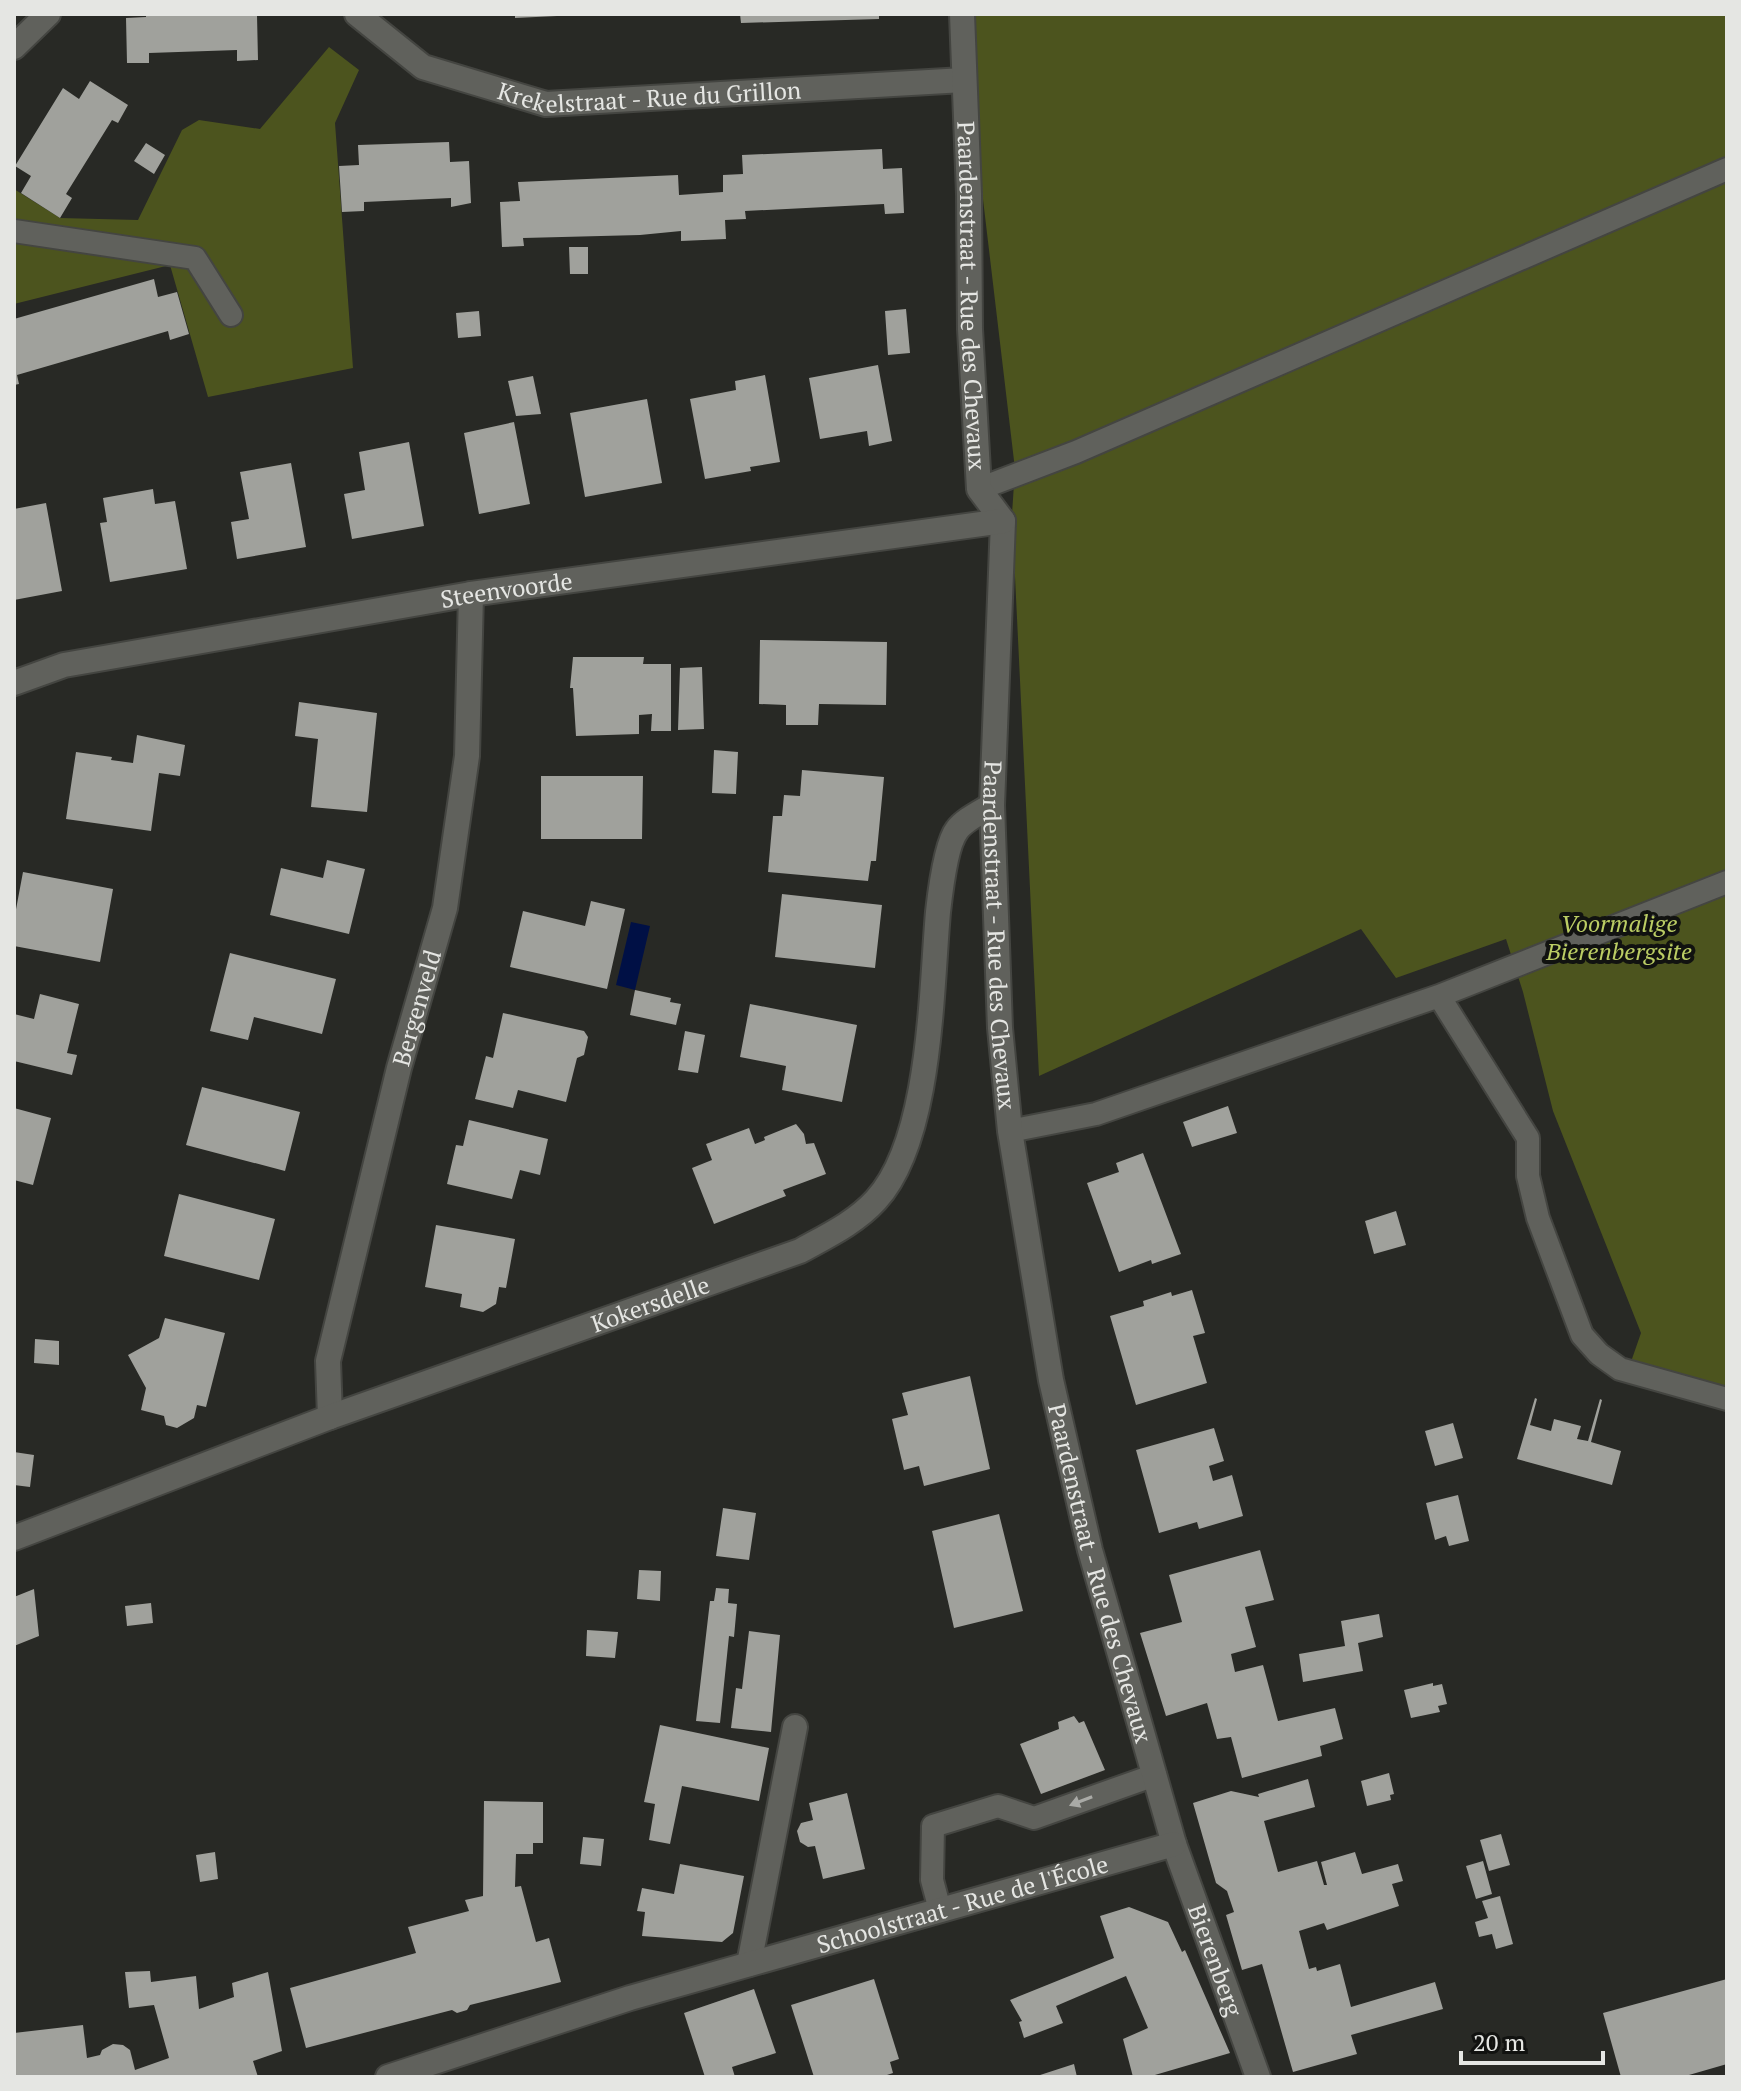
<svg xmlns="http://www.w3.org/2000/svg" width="1741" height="2091" font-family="'PT Serif',serif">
<rect width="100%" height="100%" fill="#282925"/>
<path fill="#4c541e" d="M 961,14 L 1727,14 L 1727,1410 L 1625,1379 L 1641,1333 L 1553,1111 L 1523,992 L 1506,939 L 1396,978 L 1361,929 L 1039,1076 L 1012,514 L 1015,469 Z
M 329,47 L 359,70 L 335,123 L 353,368 L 208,397 L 170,265 L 14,304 L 14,189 L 60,218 L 138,220 L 182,130 L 199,120 L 260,129 Z"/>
<path fill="#001045" d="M 631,922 L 650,926 L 635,990 L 616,985 Z"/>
<path fill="#a0a19c" d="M 146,14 L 257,15 L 258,60 L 237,61 L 237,50 L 149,53 L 149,63 L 127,63 L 126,18 L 146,17 Z
M 515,14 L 557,14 L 557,16 L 515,18 Z
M 740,14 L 879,14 L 879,19 L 741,23 Z
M 90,81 L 128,105 L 118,123 L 112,120 L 66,194 L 72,198 L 60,218 L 21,193 L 31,176 L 15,166 L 63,88 L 79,99 Z
M 449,142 L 450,162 L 469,161 L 471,203 L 451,207 L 451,198 L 364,202 L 364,211 L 342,212 L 339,166 L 359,165 L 358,145 Z
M 146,143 L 165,155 L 154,174 L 134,161 Z
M 882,149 L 883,169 L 902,168 L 904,213 L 885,214 L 884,204 L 745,211 L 746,219 L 725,220 L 726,239 L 681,241 L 681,231 L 640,235 L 523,238 L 524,246 L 502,247 L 500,202 L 520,201 L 518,182 L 678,175 L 679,195 L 723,192 L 723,175 L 743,174 L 742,155 Z
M 569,247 L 588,247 L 588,274 L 570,274 Z
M 154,279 L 158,297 L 177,292 L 189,334 L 170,340 L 168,331 L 17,375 L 19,384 L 14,385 L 14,319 Z
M 906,309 L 910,353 L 888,355 L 885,311 Z
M 479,311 L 481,336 L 458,338 L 456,313 Z
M 878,365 L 892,441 L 869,446 L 867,431 L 820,439 L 809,378 Z
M 765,375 L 780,462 L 750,467 L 751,471 L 705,479 L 690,399 L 736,390 L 735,381 Z
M 533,376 L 541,414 L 516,416 L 508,381 Z
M 647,399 L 662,483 L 585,497 L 570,413 Z
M 514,422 L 530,504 L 479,514 L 464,433 Z
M 409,442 L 424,526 L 352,539 L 344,494 L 365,490 L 359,452 Z
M 291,463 L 306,547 L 237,559 L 231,522 L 249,519 L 240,472 Z
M 153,489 L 155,504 L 175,501 L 187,569 L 110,582 L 100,523 L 107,522 L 103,498 Z
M 46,503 L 62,591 L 14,600 L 14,509 Z
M 760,640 L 887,642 L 886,705 L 819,704 L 818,725 L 786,725 L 786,705 L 759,704 Z
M 573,657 L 644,657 L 643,664 L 671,664 L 671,731 L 651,731 L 652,714 L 639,715 L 639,734 L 576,736 L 573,688 L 570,688 Z
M 702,667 L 704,729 L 678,730 L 680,668 Z
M 299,702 L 377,713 L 367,812 L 311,807 L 318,739 L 295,736 Z
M 137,735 L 185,745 L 180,776 L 159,773 L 151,831 L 66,819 L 76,752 L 112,757 L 111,760 L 133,763 Z
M 714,750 L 738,752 L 736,794 L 712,793 Z
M 802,770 L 884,777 L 876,861 L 871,861 L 868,881 L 768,872 L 773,816 L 782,816 L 784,795 L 800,796 Z
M 541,776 L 643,776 L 642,839 L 541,839 Z
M 327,860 L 365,869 L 349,934 L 270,915 L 281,868 L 323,878 Z
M 23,872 L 113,889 L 100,962 L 14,946 L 14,920 Z
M 782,894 L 882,905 L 875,968 L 775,957 Z
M 591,901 L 625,909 L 607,989 L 510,967 L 523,911 L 585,926 Z
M 230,953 L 336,979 L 322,1034 L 254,1017 L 248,1040 L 210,1031 Z
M 635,990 L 671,998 L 670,1002 L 681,1004 L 676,1025 L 630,1015 Z
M 40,994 L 79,1004 L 67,1053 L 77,1055 L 72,1075 L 14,1061 L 14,1014 L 34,1019 Z
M 750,1004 L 857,1025 L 842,1102 L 782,1090 L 786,1066 L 740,1057 Z
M 503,1013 L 584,1031 L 588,1037 L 584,1055 L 577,1058 L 566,1102 L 518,1090 L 513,1108 L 475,1099 L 486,1056 L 493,1058 Z
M 685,1031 L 705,1035 L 698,1073 L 678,1070 Z
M 202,1087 L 300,1112 L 285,1171 L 186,1145 Z
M 1228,1106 L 1237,1133 L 1192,1147 L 1183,1122 Z
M 14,1108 L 51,1118 L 33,1185 L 14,1180 Z
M 469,1120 L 548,1139 L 540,1175 L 520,1170 L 512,1199 L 447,1184 L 456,1145 L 463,1146 Z
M 796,1124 L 804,1134 L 806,1144 L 814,1143 L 826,1174 L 783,1190 L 786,1196 L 714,1224 L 692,1168 L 712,1160 L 706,1144 L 749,1128 L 755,1144 L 765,1140 L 764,1137 Z
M 1143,1153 L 1181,1254 L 1152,1264 L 1151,1260 L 1119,1272 L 1087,1183 L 1119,1172 L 1116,1163 Z
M 179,1194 L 275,1219 L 259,1280 L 164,1256 Z
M 1396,1211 L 1406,1245 L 1374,1254 L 1365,1221 Z
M 436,1225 L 515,1239 L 506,1288 L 499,1287 L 496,1304 L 483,1312 L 460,1307 L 462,1294 L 425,1287 Z
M 1192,1290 L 1205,1333 L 1193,1336 L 1207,1383 L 1136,1405 L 1110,1316 L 1144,1306 L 1143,1301 L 1171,1292 L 1172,1296 Z
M 165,1318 L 225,1333 L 206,1407 L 197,1405 L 194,1418 L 177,1428 L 166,1425 L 164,1416 L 141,1410 L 146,1388 L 128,1355 L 159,1338 Z
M 35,1339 L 59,1341 L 59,1365 L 34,1363 Z
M 970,1376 L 990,1469 L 924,1486 L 919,1466 L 904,1470 L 892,1419 L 908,1415 L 902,1393 Z
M 1535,1398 L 1537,1399 L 1530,1425 L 1551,1431 L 1554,1419 L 1581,1426 L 1577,1439 L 1588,1441 L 1600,1399 L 1602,1400 L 1591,1442 L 1621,1451 L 1612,1485 L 1517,1459 Z
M 1453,1423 L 1463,1458 L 1435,1466 L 1425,1431 Z
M 1214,1428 L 1224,1461 L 1209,1466 L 1213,1481 L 1232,1475 L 1243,1516 L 1199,1529 L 1197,1522 L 1159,1533 L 1136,1450 Z
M 14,1452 L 34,1455 L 30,1487 L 14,1485 Z
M 1458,1495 L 1469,1541 L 1449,1546 L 1446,1536 L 1435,1540 L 1426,1503 Z
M 723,1508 L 756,1513 L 749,1560 L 716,1556 Z
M 999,1514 L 1023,1611 L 954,1628 L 932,1531 Z
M 1260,1550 L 1274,1600 L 1245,1607 L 1256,1647 L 1231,1654 L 1235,1672 L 1263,1665 L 1278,1721 L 1335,1708 L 1343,1739 L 1320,1746 L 1322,1756 L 1242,1778 L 1231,1737 L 1217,1739 L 1207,1703 L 1166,1716 L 1140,1633 L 1182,1622 L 1169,1575 Z
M 639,1570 L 661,1571 L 660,1601 L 637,1599 Z
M 716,1588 L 729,1589 L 728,1603 L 737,1604 L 734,1637 L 729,1636 L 720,1723 L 696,1721 L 710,1601 L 714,1601 Z
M 34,1589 L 39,1636 L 14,1646 L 14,1597 Z
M 151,1603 L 153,1623 L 127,1626 L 125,1606 Z
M 1379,1614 L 1383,1637 L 1358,1643 L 1363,1671 L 1303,1682 L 1299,1654 L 1345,1646 L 1341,1621 Z
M 587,1630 L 618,1632 L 615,1658 L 586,1656 Z
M 749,1631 L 780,1635 L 771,1732 L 731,1728 L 736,1688 L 742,1689 Z
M 1433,1683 L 1433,1686 L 1442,1684 L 1447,1704 L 1438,1706 L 1440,1712 L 1411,1718 L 1404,1690 Z
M 1074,1716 L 1079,1723 L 1084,1721 L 1105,1770 L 1041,1794 L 1020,1744 L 1059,1729 L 1058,1722 Z
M 660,1725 L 769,1748 L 759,1801 L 682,1786 L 670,1844 L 649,1840 L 655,1804 L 644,1802 Z
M 1389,1773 L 1394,1794 L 1390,1795 L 1391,1800 L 1367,1806 L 1361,1781 Z
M 1308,1779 L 1315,1807 L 1264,1821 L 1278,1872 L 1317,1861 L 1324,1885 L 1327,1885 L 1321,1862 L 1355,1852 L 1362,1874 L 1398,1864 L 1403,1881 L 1392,1884 L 1399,1906 L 1327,1930 L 1324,1923 L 1299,1931 L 1309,1969 L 1316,1967 L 1317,1971 L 1340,1964 L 1351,2007 L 1435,1982 L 1443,2009 L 1351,2035 L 1357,2054 L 1293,2072 L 1262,1964 L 1242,1970 L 1226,1915 L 1234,1912 L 1227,1891 L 1216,1883 L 1193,1803 L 1231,1791 L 1259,1797 L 1258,1794 Z
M 847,1793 L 865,1869 L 823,1879 L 815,1846 L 808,1847 L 800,1842 L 797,1831 L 801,1823 L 813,1820 L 809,1803 Z
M 484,1801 L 543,1802 L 543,1843 L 533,1843 L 533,1854 L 516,1854 L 515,1887 L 521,1886 L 536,1942 L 549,1938 L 561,1982 L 470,2005 L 467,2010 L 457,2013 L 452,2010 L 306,2048 L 290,1988 L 416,1953 L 408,1927 L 469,1911 L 465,1900 L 483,1896 Z
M 1501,1834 L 1510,1865 L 1489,1871 L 1480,1840 Z
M 583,1837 L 604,1839 L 601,1866 L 580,1864 Z
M 215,1852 L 218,1879 L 200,1882 L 196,1855 Z
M 1483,1861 L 1492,1894 L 1476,1899 L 1466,1866 Z
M 680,1864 L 744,1876 L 733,1933 L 722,1942 L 642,1936 L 645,1912 L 637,1911 L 642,1888 L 674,1894 Z
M 1500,1896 L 1513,1944 L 1496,1949 L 1492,1934 L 1479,1937 L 1475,1922 L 1488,1918 L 1482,1901 Z
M 1129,1907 L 1168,1922 L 1182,1952 L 1185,1950 L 1230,2053 L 1148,2077 L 1133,2077 L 1123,2039 L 1148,2028 L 1126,1976 L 1056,2006 L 1063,2023 L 1024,2038 L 1019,2022 L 1022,2021 L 1010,2000 L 1114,1958 L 1100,1916 Z
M 150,1971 L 151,1982 L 196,1976 L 199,2009 L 234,1997 L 232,1983 L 268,1972 L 282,2051 L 253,2061 L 258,2077 L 14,2077 L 14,2033 L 83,2025 L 87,2058 L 100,2055 L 102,2050 L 113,2044 L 123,2045 L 130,2050 L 135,2070 L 169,2058 L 154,2005 L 129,2008 L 125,1972 Z
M 874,1979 L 899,2059 L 890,2062 L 893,2073 L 881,2077 L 814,2077 L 791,2005 Z
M 1727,1979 L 1727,2064 L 1682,2077 L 1621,2077 L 1603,2013 Z
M 754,1989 L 776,2053 L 732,2067 L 735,2077 L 705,2077 L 684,2013 Z
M 1074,2064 L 1077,2077 L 1037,2077 L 1037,2076 Z"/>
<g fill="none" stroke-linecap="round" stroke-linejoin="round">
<g stroke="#444541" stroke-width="26">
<path id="lane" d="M 14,231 L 195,258 L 231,315
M 979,489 L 1076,452 L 1727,169
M 1439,996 L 1727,882
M 1010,1131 L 1096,1114 L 1439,996 L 1528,1138 L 1528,1176 L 1538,1218 L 1582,1335 L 1599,1354 L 1620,1369 L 1727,1399
M 940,1910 L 932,1880 L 933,1826 L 998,1806 L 1034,1818 L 1155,1775"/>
</g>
<g stroke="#444541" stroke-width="28">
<g id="street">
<path id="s1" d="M 357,14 L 423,67 L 546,104 L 964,80"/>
<path id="s2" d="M 962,14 L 969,194 L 970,329 L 979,489 L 1003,521 L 992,805 L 1000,1028 L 1010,1131 L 1051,1380 L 1090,1550 L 1174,1844 L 1258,2077"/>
<path d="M 14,47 L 48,14"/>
<path id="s3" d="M 14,683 L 64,665 L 471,594 L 1003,521"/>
<path id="s4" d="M 330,1417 L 328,1361 L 399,1068 L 445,908 L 467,756 L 471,594"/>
<path id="s5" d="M 14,1538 L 330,1417 L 800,1251 C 827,1236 855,1223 876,1200 C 931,1140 931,992 938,912 C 940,894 946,844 957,830 C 964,820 981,812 992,805"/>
<path d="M 749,1964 L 795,1727"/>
<path id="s6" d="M 388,2077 L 630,1998 L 1174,1844"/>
</g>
</g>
<use href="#lane" stroke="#60615c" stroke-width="22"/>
<use href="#street" stroke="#60615c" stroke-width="24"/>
</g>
<defs><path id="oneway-solid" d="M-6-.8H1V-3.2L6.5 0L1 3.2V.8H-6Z" transform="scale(2)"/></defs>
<use fill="#a9aaa6" href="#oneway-solid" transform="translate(1081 1801) rotate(159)"/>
<g text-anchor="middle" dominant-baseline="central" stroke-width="8" stroke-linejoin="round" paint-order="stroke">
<g font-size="24" fill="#e5e6e3" stroke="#111210">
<text stroke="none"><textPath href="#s1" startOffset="316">Krekelstraat - Rue du Grillon</textPath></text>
<text stroke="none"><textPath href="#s2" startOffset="282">Paardenstraat - Rue des Chevaux</textPath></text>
<text stroke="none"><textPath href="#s3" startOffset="502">Steenvoorde</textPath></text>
<text stroke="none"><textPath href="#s2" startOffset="930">Paardenstraat - Rue des Chevaux</textPath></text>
<text stroke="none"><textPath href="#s4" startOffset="420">Bergenveld</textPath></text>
<text stroke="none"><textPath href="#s5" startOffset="678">Kokersdelle</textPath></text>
<text stroke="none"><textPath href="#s2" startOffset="1578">Paardenstraat - Rue des Chevaux</textPath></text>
<text stroke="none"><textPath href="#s6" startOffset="600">Schoolstraat - Rue de l'École</textPath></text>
<text stroke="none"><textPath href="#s2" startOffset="1982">Bierenberg</textPath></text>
</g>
<g font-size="24" font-style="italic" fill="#bbcd64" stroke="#111210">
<text x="1619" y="923">Voormalige<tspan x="1619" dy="28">Bierenbergsite</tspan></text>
</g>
</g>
<rect width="1741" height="2091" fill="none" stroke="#e5e6e3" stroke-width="32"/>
<path d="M1461 2051v12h142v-12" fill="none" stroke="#e5e6e3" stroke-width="4"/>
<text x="1473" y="2051" font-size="24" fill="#e5e6e3" stroke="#111210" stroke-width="6" paint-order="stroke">20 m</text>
</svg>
